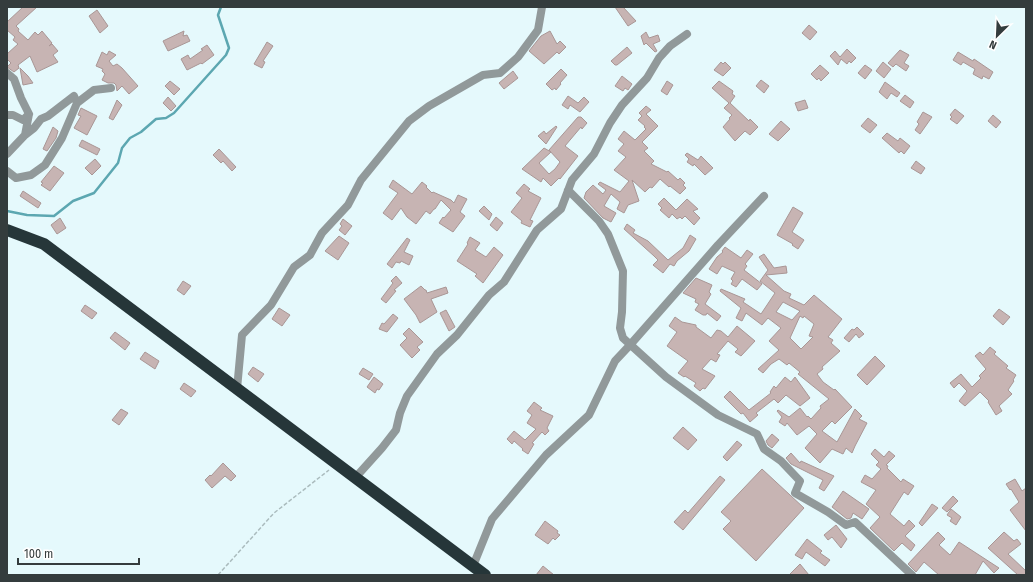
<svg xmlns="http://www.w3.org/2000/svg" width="1033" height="582" font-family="'Fira Sans Condensed',sans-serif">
<rect width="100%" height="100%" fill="#e5f9fc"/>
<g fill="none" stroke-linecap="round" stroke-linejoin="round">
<path stroke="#5ca7b1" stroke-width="2.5" d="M 7,211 L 27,215 L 54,216 L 73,201 L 94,193 L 118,163 L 122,148 L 130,138 L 141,132 L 156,119 L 166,118 L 174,113 L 226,55 L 229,48 L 218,15 L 221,7"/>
</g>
<path fill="#c7b4b3" stroke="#a99695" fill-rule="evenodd" d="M 23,7 L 37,7 L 16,26 L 19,29 L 18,31 L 28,40 L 35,32 L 38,35 L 42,31 L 52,43 L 49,46 L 52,44 L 58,51 L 53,55 L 58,62 L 37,72 L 30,56 L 18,65 L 19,68 L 14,72 L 7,67 L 11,63 L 7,59 L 7,54 L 18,44 L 13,40 L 15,37 L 7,30 L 7,22 Z
M 615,7 L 623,7 L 636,21 L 628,26 Z
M 97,10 L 108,26 L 100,33 L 89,16 Z
M 809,25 L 817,32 L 810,40 L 802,33 Z
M 184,31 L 183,36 L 187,35 L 190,41 L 168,51 L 163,41 Z
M 550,31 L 557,44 L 560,41 L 566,47 L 559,54 L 557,52 L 544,64 L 529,51 L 541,36 Z
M 646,32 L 649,38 L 658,35 L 660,41 L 653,44 L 657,51 L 655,52 L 646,43 L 644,45 L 641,36 Z
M 267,42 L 273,46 L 263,61 L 265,62 L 262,68 L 254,64 Z
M 207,45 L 214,55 L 202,64 L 201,63 L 187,70 L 181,59 L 188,55 L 190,59 L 203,50 L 201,49 Z
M 627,47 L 632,53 L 617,65 L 615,65 L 611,61 Z
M 847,49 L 856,58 L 851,63 L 849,61 L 847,64 L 841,59 L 838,65 L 830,56 L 835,51 L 840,57 Z
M 900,50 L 909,55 L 904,63 L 909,66 L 906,71 L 896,64 L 893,67 L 888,63 Z
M 109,51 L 116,55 L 109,61 L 113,66 L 117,64 L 122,68 L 138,86 L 129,94 L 122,86 L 117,91 L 116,85 L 114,83 L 108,83 L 102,80 L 105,74 L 102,71 L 103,69 L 96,66 L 102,52 L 107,55 Z
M 958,52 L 973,61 L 974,59 L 993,72 L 989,79 L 983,76 L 982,79 L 973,74 L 975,69 L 963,62 L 961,65 L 953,60 Z
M 721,62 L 723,64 L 725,62 L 731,68 L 723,76 L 714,70 Z
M 883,62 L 891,69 L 884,78 L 876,71 Z
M 820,65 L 829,73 L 821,81 L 819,78 L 817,80 L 811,74 Z
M 865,65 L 872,70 L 865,79 L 858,73 Z
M 20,68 L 28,76 L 33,83 L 23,85 Z
M 561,69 L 567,75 L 560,83 L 561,84 L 556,90 L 555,88 L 552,90 L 546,84 Z
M 513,71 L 518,78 L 504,89 L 499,83 Z
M 622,76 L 632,84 L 628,90 L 625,88 L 623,91 L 615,86 Z
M 761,80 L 769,86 L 764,93 L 756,86 Z
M 170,81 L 180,89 L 174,95 L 165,86 Z
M 667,81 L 673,85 L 667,95 L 661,91 Z
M 719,81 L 733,91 L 732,94 L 735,96 L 730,103 L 749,121 L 750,119 L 758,127 L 750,135 L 745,131 L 735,141 L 723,127 L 730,119 L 729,118 L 732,115 L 724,108 L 729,103 L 712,88 Z
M 885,82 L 900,93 L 897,97 L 891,93 L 887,99 L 879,92 Z
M 905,95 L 914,102 L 910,108 L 900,101 Z
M 568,96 L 578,103 L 584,97 L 589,102 L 580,112 L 570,105 L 568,109 L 562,105 Z
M 168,97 L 176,106 L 171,111 L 163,103 Z
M 117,100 L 122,105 L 113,120 L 109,118 Z
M 805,100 L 808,108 L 798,111 L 795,103 Z
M 646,106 L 651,110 L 646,114 L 658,126 L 642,142 L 648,148 L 644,151 L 654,161 L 651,164 L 667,172 L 668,171 L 678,180 L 680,178 L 685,183 L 683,185 L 686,188 L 680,194 L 670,186 L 669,187 L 660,179 L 652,188 L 650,187 L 645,192 L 632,180 L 639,201 L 628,205 L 624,213 L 617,209 L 620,202 L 611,194 L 604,206 L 616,213 L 611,222 L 603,218 L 584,198 L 586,192 L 593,185 L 603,194 L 606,190 L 598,184 L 600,182 L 620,192 L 629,181 L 614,170 L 626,157 L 618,151 L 624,144 L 618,139 L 624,131 L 635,140 L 646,129 L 644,127 L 645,126 L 638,120 L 642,116 L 639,113 Z
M 81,108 L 97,116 L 87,135 L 74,128 L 81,116 L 78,115 Z
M 955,109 L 964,116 L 957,124 L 950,119 L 952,117 L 950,115 Z
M 923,112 L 932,117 L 920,134 L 915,130 L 919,124 L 917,122 Z
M 993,115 L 1001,122 L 996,128 L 988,121 Z
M 578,117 L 581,117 L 587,123 L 582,129 L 581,127 L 565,146 L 578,156 L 560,179 L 559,178 L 551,186 L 543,178 L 541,182 L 522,169 L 544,148 L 551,152 L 539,163 L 549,174 L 555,169 L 560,162 L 549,150 Z
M 868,118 L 877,125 L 870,133 L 861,126 Z
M 781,121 L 790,129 L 778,141 L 769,134 Z
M 556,126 L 557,127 L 546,144 L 538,136 L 544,131 L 546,134 Z
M 53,127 L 58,131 L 56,138 L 47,151 L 43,149 Z
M 887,133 L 898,141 L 900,138 L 910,146 L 904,154 L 901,151 L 899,153 L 882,138 Z
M 82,140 L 100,149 L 97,155 L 79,146 Z
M 219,149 L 236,167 L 232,171 L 223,161 L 221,163 L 213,155 Z
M 687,153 L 698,160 L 701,156 L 713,168 L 705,175 L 694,164 L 693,166 L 687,162 L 689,159 L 685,155 Z
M 95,159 L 101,166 L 92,175 L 85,168 Z
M 916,161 L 925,168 L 921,174 L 911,168 Z
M 54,166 L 64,173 L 50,191 L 41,185 L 43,183 L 41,182 Z
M 393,180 L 412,194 L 422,182 L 427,186 L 426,187 L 432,193 L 433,192 L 451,200 L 454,203 L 458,195 L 467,199 L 460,212 L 465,216 L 453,232 L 439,223 L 443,217 L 444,218 L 451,210 L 441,200 L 435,209 L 434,209 L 430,214 L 426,211 L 416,224 L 407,217 L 401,208 L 392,220 L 383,213 L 398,193 L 389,187 Z
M 524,184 L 530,189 L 528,191 L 541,198 L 530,220 L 533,221 L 530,227 L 521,223 L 522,221 L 511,212 L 522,198 L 516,193 Z
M 23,191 L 41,203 L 38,208 L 20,196 Z
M 664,198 L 676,210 L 687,199 L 698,209 L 693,211 L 700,218 L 694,225 L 685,216 L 682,219 L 680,217 L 677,219 L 672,214 L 669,218 L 660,210 L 662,208 L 658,204 Z
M 484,206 L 492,214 L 489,220 L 479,211 Z
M 793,207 L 803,213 L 792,232 L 804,240 L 798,249 L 792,245 L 793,244 L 777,235 Z
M 496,217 L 503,223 L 497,231 L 490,225 Z
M 60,218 L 66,228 L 57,234 L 51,225 Z
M 343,219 L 352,226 L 345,235 L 339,230 L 342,226 L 340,224 Z
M 627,224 L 635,230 L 633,233 L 648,241 L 668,260 L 683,248 L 690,235 L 696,239 L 689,251 L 677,261 L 674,266 L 670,264 L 663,273 L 653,265 L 658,260 L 654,256 L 624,229 Z
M 339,236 L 349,243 L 338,260 L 325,251 Z
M 470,237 L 480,243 L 475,250 L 486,257 L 494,247 L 503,255 L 483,283 L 475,276 L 477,274 L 457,261 L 468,244 L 467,243 Z
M 407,238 L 410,240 L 404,252 L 413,256 L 409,265 L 401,261 L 400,263 L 396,262 L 392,268 L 387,264 Z
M 725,247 L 741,258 L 747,250 L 753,254 L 745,264 L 747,266 L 744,270 L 762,284 L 757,290 L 742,279 L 736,287 L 731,284 L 733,281 L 731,279 L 735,272 L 722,266 L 717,274 L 709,269 L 717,257 L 723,252 L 722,251 Z
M 764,254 L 774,268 L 786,266 L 787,273 L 766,275 L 784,291 L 791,294 L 789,298 L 804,305 L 814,295 L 842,319 L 828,337 L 833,340 L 831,343 L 840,351 L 822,367 L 823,369 L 817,374 L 823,382 L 834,390 L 835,389 L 852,407 L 835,424 L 832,421 L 822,431 L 837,442 L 855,409 L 862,416 L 859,419 L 867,423 L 855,446 L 852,453 L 846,448 L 843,454 L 832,449 L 820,463 L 805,448 L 817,434 L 809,426 L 797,435 L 787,423 L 785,426 L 779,422 L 782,417 L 777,411 L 778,410 L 789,417 L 800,408 L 807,417 L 808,416 L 811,419 L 821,408 L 820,406 L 829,399 L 798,374 L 800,372 L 789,363 L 787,365 L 779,359 L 771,364 L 763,373 L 758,369 L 779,350 L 769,341 L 781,328 L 768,318 L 762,325 L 746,313 L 742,321 L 736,318 L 741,308 L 720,291 L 721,289 L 745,299 L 743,302 L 761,314 L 775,293 L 760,281 L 768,270 L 759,257 ZM 783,302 L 800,311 L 792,320 L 776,312 ZM 800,316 L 803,318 L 804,316 L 814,324 L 809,336 L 813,337 L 801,349 L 790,338 Z
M 396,276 L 402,283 L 394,290 L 396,291 L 386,303 L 381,299 L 393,283 L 391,281 Z
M 696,278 L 712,285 L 709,292 L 711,294 L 705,304 L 721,316 L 717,321 L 707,313 L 706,315 L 703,315 L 695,310 L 699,304 L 695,302 L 696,299 L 683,293 Z
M 183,281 L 191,286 L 184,295 L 177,290 Z
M 421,286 L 425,290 L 426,290 L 427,293 L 446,287 L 448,293 L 431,299 L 437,312 L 420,323 L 416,315 L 404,299 Z
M 85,305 L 97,313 L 92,319 L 81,311 Z
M 279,308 L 290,315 L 282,326 L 272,319 Z
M 999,309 L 1010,317 L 1003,325 L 993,316 Z
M 446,310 L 455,327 L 449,331 L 440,313 Z
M 393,314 L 398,318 L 387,332 L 379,329 L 382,323 L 384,324 Z
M 675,317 L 682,322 L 696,325 L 696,327 L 711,338 L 717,330 L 721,331 L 728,337 L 737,326 L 755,341 L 741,356 L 735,352 L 738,349 L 728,341 L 717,354 L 720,355 L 716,362 L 711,359 L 702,369 L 715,376 L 705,389 L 703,388 L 700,391 L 694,386 L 696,383 L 685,376 L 684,377 L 678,373 L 688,361 L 667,346 L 677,332 L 669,326 Z
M 857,327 L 864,334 L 859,338 L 856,334 L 849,342 L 844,338 L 852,329 L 854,330 Z
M 409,328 L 423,342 L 417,347 L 420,350 L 412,358 L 400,345 L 407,338 L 403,334 Z
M 115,332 L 130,343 L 125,350 L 110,338 Z
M 990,347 L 996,352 L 994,354 L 1008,366 L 1006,368 L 1016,375 L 1013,380 L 1014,381 L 1008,390 L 1012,394 L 999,406 L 1002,411 L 996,415 L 988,402 L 989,401 L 980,392 L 965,406 L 959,401 L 967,391 L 959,383 L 954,388 L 950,383 L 961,374 L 972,387 L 981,378 L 979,376 L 986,369 L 975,356 L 980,352 L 983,355 Z
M 145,352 L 159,361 L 155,369 L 140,359 Z
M 875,356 L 885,366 L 867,385 L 857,375 Z
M 253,367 L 264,374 L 258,382 L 248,374 Z
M 363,368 L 373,374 L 369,380 L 359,374 Z
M 374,377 L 383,384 L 379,390 L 377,389 L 375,393 L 367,387 Z
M 785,377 L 791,382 L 795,377 L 810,398 L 800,406 L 786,395 L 778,403 L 774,399 L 756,413 L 758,415 L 750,422 L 743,413 L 741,414 L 724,397 L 730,391 L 749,410 L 771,393 L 770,392 L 774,386 L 776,388 Z
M 184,383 L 196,391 L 191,397 L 180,389 Z
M 534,402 L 542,408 L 540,410 L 553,416 L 547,428 L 549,431 L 545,435 L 542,432 L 532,443 L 534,444 L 528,454 L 522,450 L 523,449 L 514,441 L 512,444 L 507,439 L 514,431 L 525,440 L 536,429 L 527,423 L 532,415 L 527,411 Z
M 121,409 L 128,413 L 119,425 L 112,420 Z
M 683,427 L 697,440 L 688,450 L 673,438 Z
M 772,434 L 779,440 L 772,448 L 768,445 L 766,441 Z
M 737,441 L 742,445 L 727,461 L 723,457 Z
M 875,449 L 884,457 L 889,451 L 895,456 L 886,465 L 888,466 L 887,468 L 901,482 L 903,479 L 914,486 L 908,495 L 904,492 L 890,514 L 904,526 L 909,520 L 915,526 L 905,536 L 915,545 L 911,551 L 902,543 L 894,551 L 870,528 L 880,517 L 866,504 L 876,490 L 861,482 L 865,475 L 872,479 L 881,469 L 876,465 L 879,462 L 871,454 Z
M 791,453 L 800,463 L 801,461 L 834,476 L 824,491 L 819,488 L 823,480 L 791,464 L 786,458 Z
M 223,463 L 236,476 L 231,481 L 225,476 L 212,488 L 205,480 L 210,475 L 211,476 Z
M 762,469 L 804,508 L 756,561 L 723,529 L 731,521 L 721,512 Z
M 720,476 L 725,480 L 683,530 L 674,522 L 685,510 L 688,513 Z
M 1015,479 L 1022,491 L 1026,488 L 1026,531 L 1010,510 L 1019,502 L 1011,489 L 1010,490 L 1006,484 Z
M 843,491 L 869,509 L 862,519 L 853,513 L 851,518 L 847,519 L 832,507 Z
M 953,496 L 958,501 L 947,512 L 942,508 Z
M 932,504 L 938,508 L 922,526 L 919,523 Z
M 951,509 L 961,517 L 956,525 L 950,521 L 952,518 L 947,515 Z
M 545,521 L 558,531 L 557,533 L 560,535 L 555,540 L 553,538 L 548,544 L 535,535 Z
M 836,525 L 847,539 L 841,548 L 832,537 L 828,540 L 824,535 Z
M 938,532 L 945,539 L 939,545 L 950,555 L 959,542 L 999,568 L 994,573 L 983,561 L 975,575 L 939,575 L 924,562 L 916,572 L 908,564 Z
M 1004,532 L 1014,541 L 1017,539 L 1021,544 L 1008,554 L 1026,571 L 1026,575 L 1018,575 L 988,548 Z
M 807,539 L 822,551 L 820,553 L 830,560 L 825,566 L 806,552 L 802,559 L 795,555 Z
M 800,564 L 809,575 L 789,575 Z
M 543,566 L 554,575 L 536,575 Z"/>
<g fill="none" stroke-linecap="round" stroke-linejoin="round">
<path stroke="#abbcbe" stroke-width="1.5" stroke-dasharray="4 2" stroke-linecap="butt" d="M 218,575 L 274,513 L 329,470"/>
<path stroke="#91999a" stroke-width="8" d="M 7,73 L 14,79 L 21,98 L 29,114 L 25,135 L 7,154
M 7,115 L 13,115 L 23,120 L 29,114
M 25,135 L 34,128 L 41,119 L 48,116 L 74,96 L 77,103
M 7,171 L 16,178 L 31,175 L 45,165 L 62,138 L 77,103 L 94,90 L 111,88
M 568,190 L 599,221 L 608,234 L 623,271 L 622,312 L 620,328 L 623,338 L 666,377 L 718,415 L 757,434 L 764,449 L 781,461 L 800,481 L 795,493 L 828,512 L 846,525 L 855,522 L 912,575
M 237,389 L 242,335 L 271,305 L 294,267 L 310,255 L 322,233 L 348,205 L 361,180 L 409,121 L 429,106 L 483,75 L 500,73 L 518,57 L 538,30 L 542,7
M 355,478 L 382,448 L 396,430 L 400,413 L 407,396 L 437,354 L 457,335 L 489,295 L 504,282 L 537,230 L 561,209 L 572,180 L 594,154 L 610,123 L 622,105 L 647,78 L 659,58 L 670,46 L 687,34
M 473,566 L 492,519 L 546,455 L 589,415 L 615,361 L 630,345 L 718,245 L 764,196"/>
<path stroke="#263639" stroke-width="12" d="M 7,230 L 44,244 L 485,575"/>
</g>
<rect width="1033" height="582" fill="none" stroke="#343c3d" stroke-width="16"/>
<g transform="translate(997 36) rotate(204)" stroke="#ffffff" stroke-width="3" paint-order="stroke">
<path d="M0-3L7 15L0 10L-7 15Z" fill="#343c3d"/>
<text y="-6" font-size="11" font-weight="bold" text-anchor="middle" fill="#343c3d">N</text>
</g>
<path d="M18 558v6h121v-6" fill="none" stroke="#343c3d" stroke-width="2"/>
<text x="24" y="558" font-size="12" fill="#343c3d" stroke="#ffffff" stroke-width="3" paint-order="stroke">100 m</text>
</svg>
